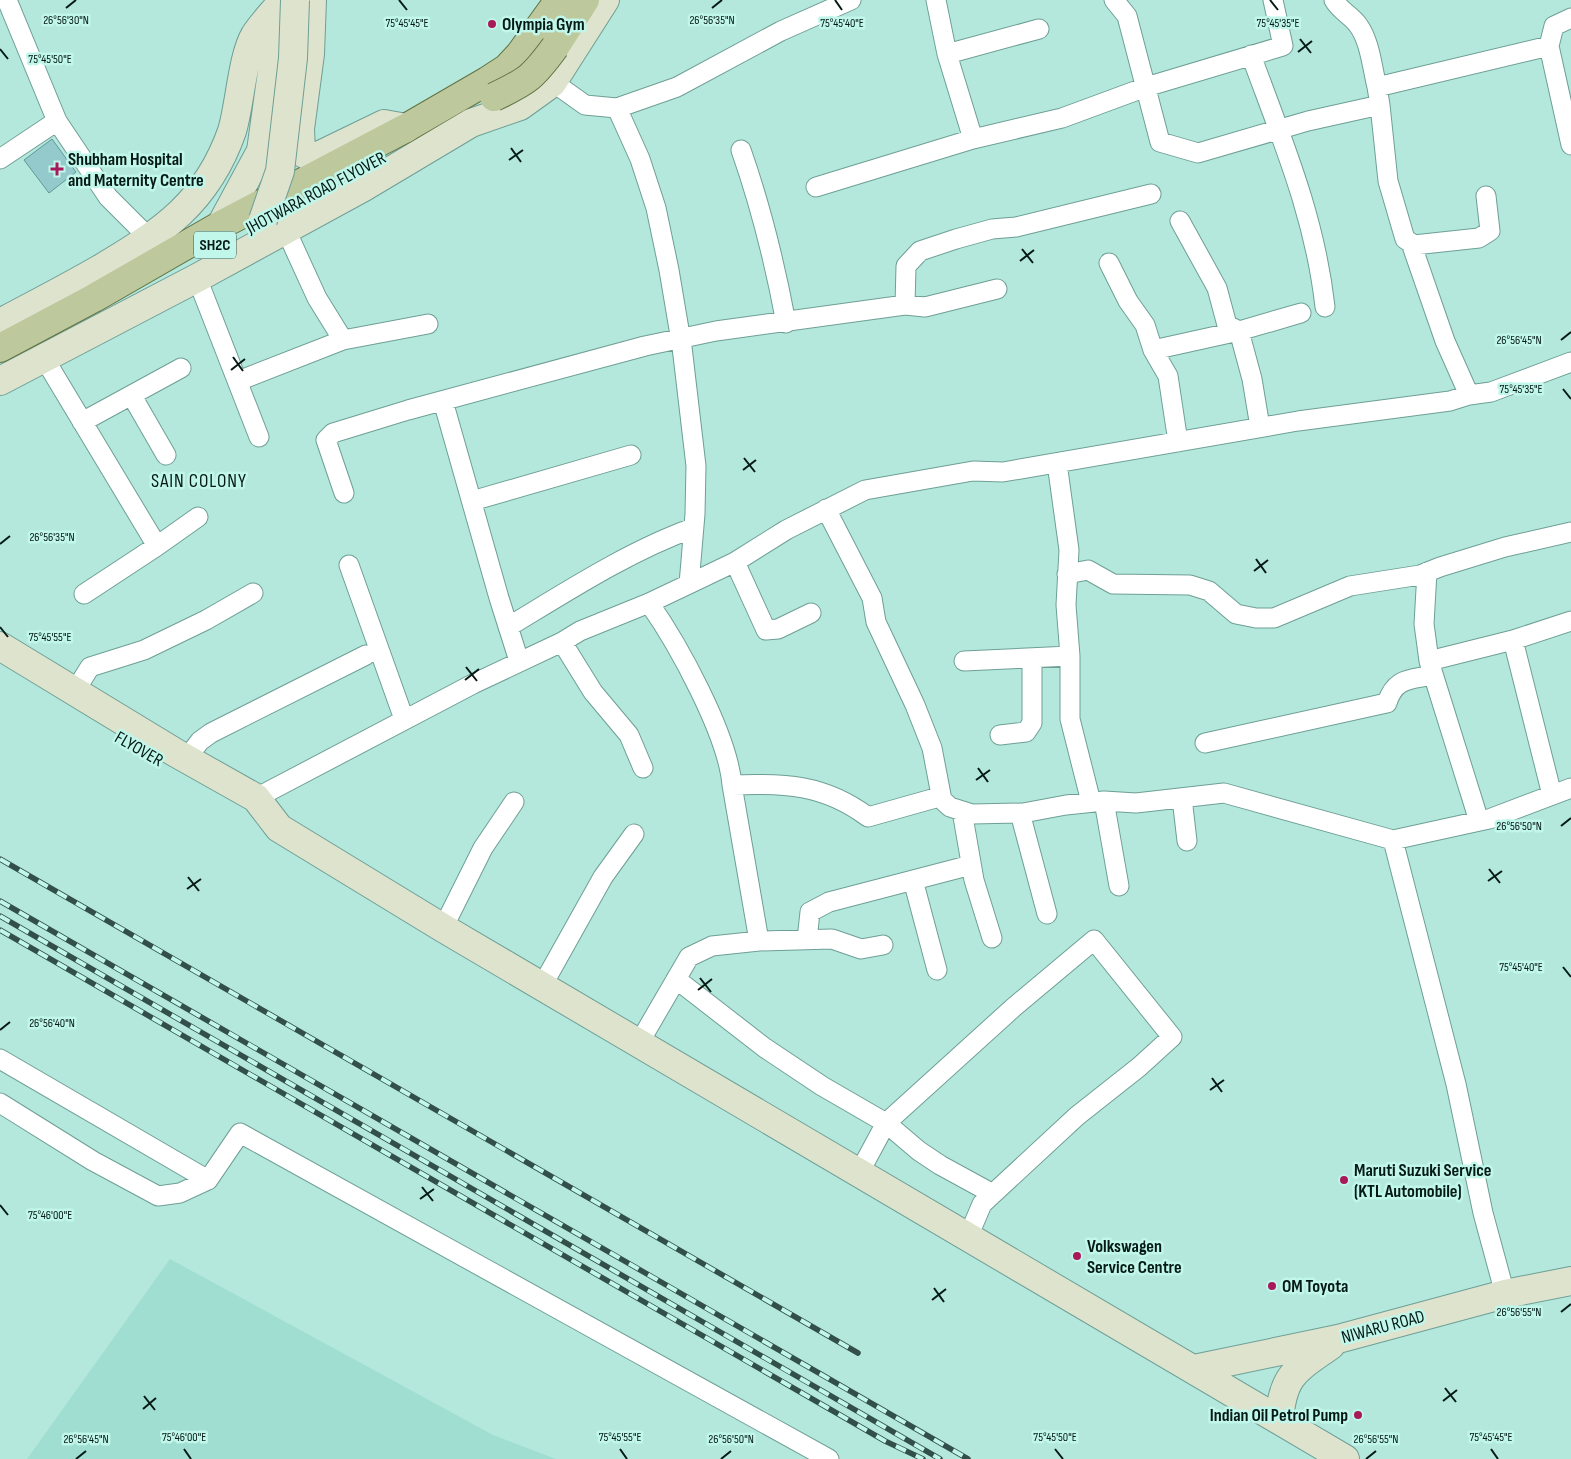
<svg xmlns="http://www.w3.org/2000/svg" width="1571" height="1459" font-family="'Sofia Sans Condensed',sans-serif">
<rect width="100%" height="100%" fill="#b4e8dd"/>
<path fill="#a0ded1" d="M 170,1259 L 493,1435 L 556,1459 L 27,1459 Z"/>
<path fill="#95cacd" stroke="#629699" d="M 52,139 L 76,172 L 49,193 L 24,160 Z"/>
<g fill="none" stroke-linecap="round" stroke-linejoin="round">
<g stroke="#6e9f95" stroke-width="21">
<path id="street" d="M 7,0 L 57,121 L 108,197 L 150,239
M 936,0 L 947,54 L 973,139
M 1114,0 L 1127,16 L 1160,142 L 1198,153 L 1308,121 L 1380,105 L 1377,87 L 1549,46
M 1334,0 C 1340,11 1351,15 1358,25 C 1370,41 1372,67 1377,87
M 1571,18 L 1554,26 L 1549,46 L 1571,145
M 947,54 L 1039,29
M 1251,55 C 1282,140 1315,216 1325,307
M 1380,105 L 1388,181 L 1405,239 L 1414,245 L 1479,238 L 1490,231 L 1486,196
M 617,108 L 677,87 L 781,31 L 851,0
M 741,150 C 761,207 775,264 786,323
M 0,159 L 57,121
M 816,187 L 973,139 L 1062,118 L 1146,87 L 1283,46 L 1273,0
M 1180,221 L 1217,288 L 1227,325 L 1239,331 L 1301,313
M 285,228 L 317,298 L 343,340 L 428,324
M 1411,243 L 1445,341 L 1469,395
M 1109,263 L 1128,301 L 1145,325 L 1153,350 L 1168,376 L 1178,442
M 197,278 L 259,437
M 905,305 L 925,307 L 997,289
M 1153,350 L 1239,331 L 1252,379 L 1260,427
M 44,358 L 157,546 L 84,594
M 238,381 L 343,340
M 132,396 L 166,455
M 443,401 L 499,598 L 519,661
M 82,422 L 181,368
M 1057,463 L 1069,550 L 1066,605 L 1070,656 L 1070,719 L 1091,802
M 344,493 L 326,440 L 333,433 L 408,410 L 645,346 L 716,331 L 905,305 L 906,266 L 920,251 L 956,239 L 992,229 L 1016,227 L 1151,194
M 472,501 L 631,455
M 826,509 L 872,598 L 876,622 L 915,705 L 932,748 L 942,800
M 157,546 L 198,517
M 735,562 L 766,630 L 778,629 L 811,613
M 349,565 L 404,719
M 1427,572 L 1424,624 L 1429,661 L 1479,821
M 1067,574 L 1088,570 L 1113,584 L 1190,585 L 1209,591 L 1236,614 L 1256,618 L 1274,618 L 1350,586 L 1420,575 L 1440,567 L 1505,547 L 1571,532
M 689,584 L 735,562 L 786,530 L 865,490 L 973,471 L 1003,472 L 1298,421 L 1450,401 L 1469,395 L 1491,392 L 1571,362
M 649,603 C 678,644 728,735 732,785 C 784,783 824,784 868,817 L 939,797 L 950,807 L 972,814 L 1023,813 L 1066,805 L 1104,801 L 1136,803 L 1224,793 L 1393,840 L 1489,819 L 1571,788
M 508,627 C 566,592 629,551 693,528
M 1513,640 L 1552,795
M 562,642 L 593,692 L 629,735 L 643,768
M 964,661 L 1070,656
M 1429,661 L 1513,640 L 1571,621
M 75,691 L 90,667 L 144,650 L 206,620 L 253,593
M 1000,735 L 1026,732 L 1032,723 L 1032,658
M 1205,743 L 1382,704 L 1387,703 C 1395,677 1411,680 1433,675
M 186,759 L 200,741 L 211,733 L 366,655
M 732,785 L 759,941
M 256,798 L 473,684 L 562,642 L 580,631 L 649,603 L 689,584 L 695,514 L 696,466 L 682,347 L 669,270 L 656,208 L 640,159 L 617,108 L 585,105 L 543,75
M 1182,798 L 1187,841
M 1104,801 L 1119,886
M 962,811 L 974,880 L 992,938
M 1020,813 L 1047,914
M 1393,840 L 1456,1084 L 1483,1213 L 1505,1294
M 913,880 L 937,970
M 443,928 L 483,848 L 514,802
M 807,940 L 810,912 L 829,902 L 971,865
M 676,979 L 765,1048 L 822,1086 L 886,1123 L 919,1151 L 940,1165 L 993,1194
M 542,986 L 603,877 L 634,834
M 639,1043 L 689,957 L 712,946 L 759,941 L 832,939 L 861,949 L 883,945
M 0,1059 L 208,1180
M 0,1103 L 93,1161 L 158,1196 L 180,1193 L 208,1180 L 240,1133 L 829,1459
M 859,1173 L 886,1123 L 1014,1007 L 1094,940 L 1172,1037 L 1139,1067 L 1077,1116 L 982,1204 L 968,1237"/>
</g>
<g stroke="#6e9f95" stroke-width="30">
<path id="secondary" d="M 312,0 L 310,54 L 300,129 L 301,152 L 310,157 L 320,155 L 384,124 L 406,128
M 221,225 L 261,151 L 282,0
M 0,323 C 34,305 67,288 100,269 C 162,232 207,203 232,131 C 240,105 242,57 255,35 C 262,24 273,13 281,3
M 0,381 L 197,278 L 362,188 L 471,123 L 520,106 L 552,83 L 605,0
M 0,646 L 176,753 L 256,798 L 279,828 L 443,928 L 1345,1459
M 1194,1369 L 1338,1339 L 1505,1294 L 1571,1281
M 1279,1420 C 1283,1374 1296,1370 1331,1345"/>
</g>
<g stroke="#607342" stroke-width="30">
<path id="primary" d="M 555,47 L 585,0
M 0,348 L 94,298 L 221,225 L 406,128 L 487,81 L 507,68 L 520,54 L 559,0"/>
</g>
<use href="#street" stroke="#fff" stroke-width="19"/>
<use href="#secondary" stroke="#dee3ce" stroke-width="28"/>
<use href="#primary" stroke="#bdc89d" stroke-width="28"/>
<g stroke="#324f49" stroke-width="5.5">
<path id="rail" d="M 0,859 L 858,1353
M 0,901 L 968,1459
M 0,916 L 940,1459
M 0,930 L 885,1441 L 923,1459"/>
</g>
<use href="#rail" stroke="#c1f6ea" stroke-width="4" stroke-dasharray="11" stroke-linecap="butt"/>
<g stroke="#6e9f95" stroke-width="30" stroke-linecap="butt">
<path id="secondary-bridge" d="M 263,220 L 280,171 L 293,58 L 295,0"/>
</g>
<g stroke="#607342" stroke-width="30" stroke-linecap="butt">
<path id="primary-bridge" d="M 494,97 C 528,81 533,77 555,47"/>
</g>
<use href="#secondary-bridge" stroke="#dee3ce" stroke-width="28"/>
<use href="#primary-bridge" stroke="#bdc89d" stroke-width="28"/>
</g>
<path fill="none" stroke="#051915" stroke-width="2" d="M 399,0 L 407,10M 835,0 L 842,10M 1270,0 L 1278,10M 66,8 L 76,0M 712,8 L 722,0M 1300,39 L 1311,53M 0,49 L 8,59M 1298,52 L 1312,41M 511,148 L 521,162M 509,160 L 523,150M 1022,249 L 1033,263M 1020,261 L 1034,250M 1561,340 L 1571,332M 233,357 L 243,371M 231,370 L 245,359M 1563,389 L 1571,399M 744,458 L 755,472M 743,470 L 756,460M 0,544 L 10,536M 1256,559 L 1266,573M 1254,571 L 1268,560M 0,627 L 8,637M 466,667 L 477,681M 465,680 L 479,669M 978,768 L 988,782M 976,780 L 990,770M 1561,826 L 1571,818M 1489,869 L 1500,883M 188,877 L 199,891M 1488,881 L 1502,871M 187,889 L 201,879M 1563,967 L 1571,977M 700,978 L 711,992M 698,990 L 712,979M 0,1030 L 10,1022M 1212,1078 L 1222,1092M 1210,1090 L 1224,1080M 422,1187 L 433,1201M 420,1199 L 434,1189M 0,1205 L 8,1215M 934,1288 L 944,1302M 932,1300 L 946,1289M 1561,1312 L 1571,1304M 1445,1388 L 1456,1402M 144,1396 L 155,1410M 1443,1401 L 1457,1390M 143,1409 L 156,1398M 184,1449 L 191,1459M 620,1449 L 627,1459M 1055,1449 L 1063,1459M 1491,1449 L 1498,1459M 76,1459 L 86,1451M 721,1459 L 731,1451M 1366,1459 L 1376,1451"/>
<g fill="#a71959" stroke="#c1f6ea" stroke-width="2">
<circle cx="492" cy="24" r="5"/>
<path d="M54.5 161.5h5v5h5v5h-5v5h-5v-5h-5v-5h5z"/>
<circle cx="1344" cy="1180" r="5"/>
<circle cx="1077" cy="1256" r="5"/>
<circle cx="1272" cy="1286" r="5"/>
<circle cx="1358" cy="1415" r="5"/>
</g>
<g text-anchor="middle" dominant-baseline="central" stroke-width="5" stroke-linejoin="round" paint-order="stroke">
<rect fill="#c1f6ea" stroke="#3d5b55" stroke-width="1" x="194" y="231.5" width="42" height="27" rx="4"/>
<g font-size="16" font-weight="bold" fill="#051915">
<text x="215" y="245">SH2C</text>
</g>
<g font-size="18" font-weight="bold" fill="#051915" stroke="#c1f6ea" text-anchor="start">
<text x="502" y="24">Olympia Gym</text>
<text x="68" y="159">Shubham Hospital<tspan x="68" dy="21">and Maternity Centre</tspan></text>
<text x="1354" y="1170">Maruti Suzuki Service<tspan x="1354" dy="21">(KTL Automobile)</tspan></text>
<text x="1087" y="1246">Volkswagen<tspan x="1087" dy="21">Service Centre</tspan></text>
<text x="1282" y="1286">OM Toyota</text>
<text x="1348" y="1415" text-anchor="end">Indian Oil Petrol Pump</text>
</g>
<g font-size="18" fill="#051915" stroke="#c1f6ea">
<text transform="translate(316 193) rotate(-28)">JHOTWARA ROAD FLYOVER</text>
<text transform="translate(139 749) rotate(30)">FLYOVER</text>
<text transform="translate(1383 1327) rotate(-15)">NIWARU ROAD</text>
</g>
<g font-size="19" letter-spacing="1" fill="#051915" stroke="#c1f6ea">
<text x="199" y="481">SAIN COLONY</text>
</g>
</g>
<g font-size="12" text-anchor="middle" fill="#051915" stroke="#c1f6ea" stroke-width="5" stroke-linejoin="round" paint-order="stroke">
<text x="66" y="24">26°56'30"N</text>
<text x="712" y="24">26°56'35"N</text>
<text x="407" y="27">75°45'45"E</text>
<text x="842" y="27">75°45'40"E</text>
<text x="1278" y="27">75°45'35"E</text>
<text x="50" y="63">75°45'50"E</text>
<text x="1519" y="344">26°56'45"N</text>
<text x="1521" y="393">75°45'35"E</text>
<text x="52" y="541">26°56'35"N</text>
<text x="50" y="641">75°45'55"E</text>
<text x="1519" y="830">26°56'50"N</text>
<text x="1521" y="971">75°45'40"E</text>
<text x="52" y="1027">26°56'40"N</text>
<text x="50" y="1219">75°46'00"E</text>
<text x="1519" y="1316">26°56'55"N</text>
<text x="184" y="1441">75°46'00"E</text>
<text x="620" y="1441">75°45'55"E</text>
<text x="1055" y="1441">75°45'50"E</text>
<text x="1491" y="1441">75°45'45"E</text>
<text x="86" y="1443">26°56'45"N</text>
<text x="731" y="1443">26°56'50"N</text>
<text x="1376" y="1443">26°56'55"N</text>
</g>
</svg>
